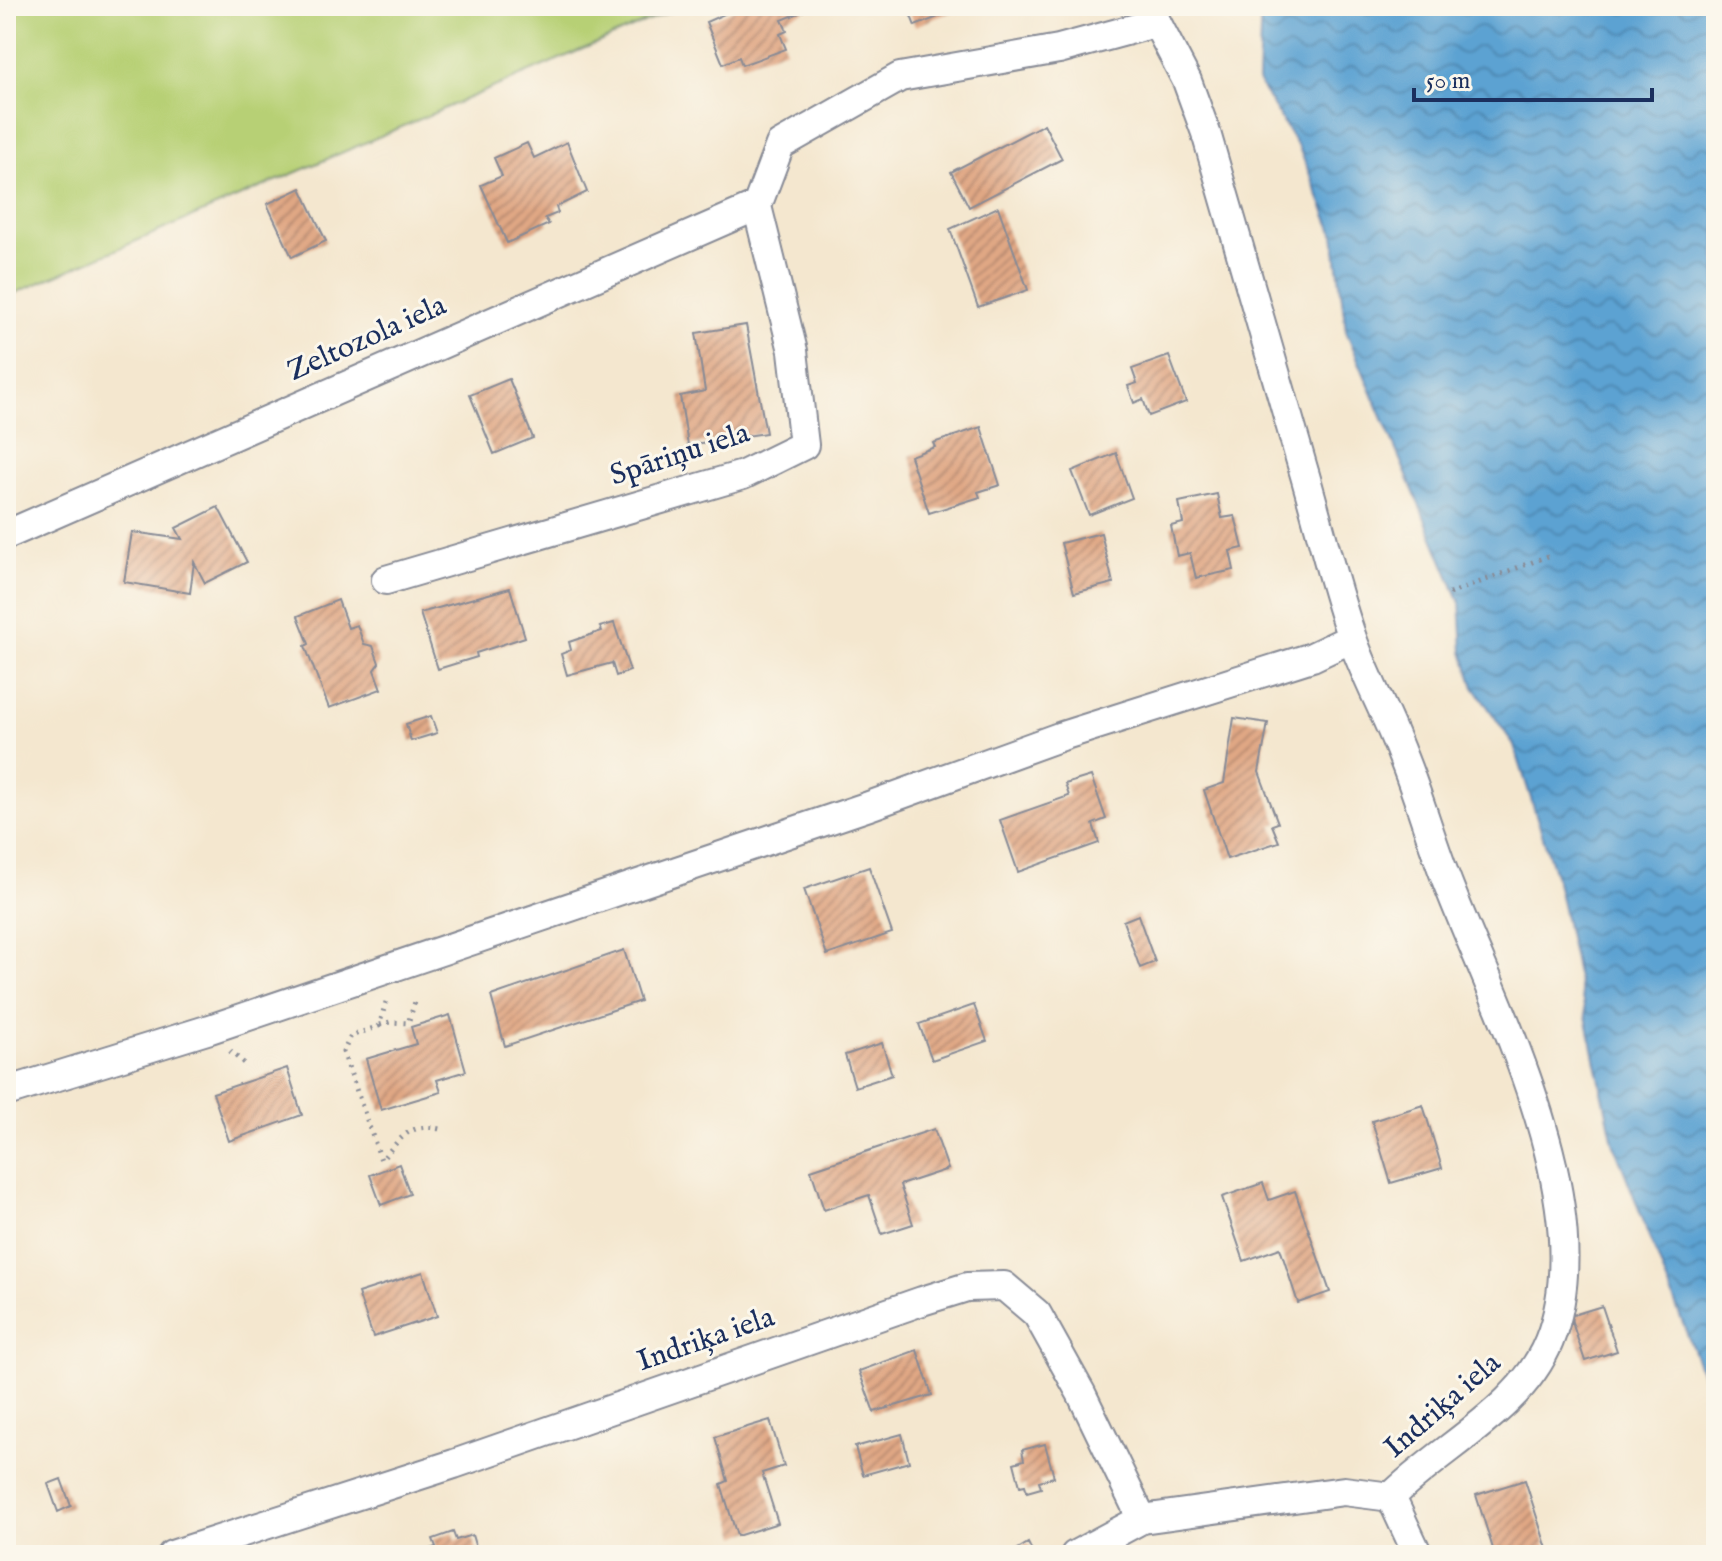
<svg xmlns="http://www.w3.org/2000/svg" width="1722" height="1561" font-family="'IM FELL English',serif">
<defs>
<pattern id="water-waves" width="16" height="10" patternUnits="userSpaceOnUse" patternTransform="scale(2)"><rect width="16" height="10" fill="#5ca2d2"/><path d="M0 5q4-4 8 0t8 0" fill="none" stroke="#4b84ae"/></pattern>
<pattern id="building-hatch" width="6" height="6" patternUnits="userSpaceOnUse" patternTransform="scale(2)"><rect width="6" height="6" fill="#e0a784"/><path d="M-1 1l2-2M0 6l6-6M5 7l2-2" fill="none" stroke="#b5886f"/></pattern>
</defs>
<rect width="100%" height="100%" fill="#fbf7ec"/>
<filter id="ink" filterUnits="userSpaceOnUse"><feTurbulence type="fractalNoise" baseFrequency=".0125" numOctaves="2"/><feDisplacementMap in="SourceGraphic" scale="16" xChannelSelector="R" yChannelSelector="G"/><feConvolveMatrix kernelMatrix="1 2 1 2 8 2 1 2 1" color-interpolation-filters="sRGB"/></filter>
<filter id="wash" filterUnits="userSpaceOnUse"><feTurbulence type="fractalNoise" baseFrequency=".006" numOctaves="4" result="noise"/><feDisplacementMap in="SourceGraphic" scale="32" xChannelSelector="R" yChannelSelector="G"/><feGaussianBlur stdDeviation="1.8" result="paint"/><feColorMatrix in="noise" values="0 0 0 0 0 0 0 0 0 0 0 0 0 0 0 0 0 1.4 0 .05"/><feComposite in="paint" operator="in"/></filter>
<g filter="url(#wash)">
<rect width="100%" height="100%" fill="#f4e7cf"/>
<path fill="#b7d075" stroke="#69806a" stroke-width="2" d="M 6,6 L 683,6 L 6,297 Z"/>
<path fill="url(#water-waves)" stroke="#3c6898" stroke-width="2" d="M 1261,6 L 1716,6 L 1716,1409 L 1613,1142 L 1557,881 L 1514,745 L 1474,687 L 1463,652 L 1460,602 L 1346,331 L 1334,234 L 1300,150 L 1258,81 Z"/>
<g id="blocks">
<path fill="url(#building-hatch)" d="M 742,6 L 801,6 L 804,11 L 782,20 L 787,31 L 780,34 L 786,49 L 742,65 L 739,57 L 723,64 L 706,22 Z
M 907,6 L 954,6 L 956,10 L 915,26 Z
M 1044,124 L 1062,159 L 969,207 L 951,172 Z
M 567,142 L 587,192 L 556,207 L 558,213 L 545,218 L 549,224 L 507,243 L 481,185 L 502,176 L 494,158 L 527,143 L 534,158 Z
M 301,188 L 326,241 L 292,257 L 267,204 Z
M 998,207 L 1028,290 L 978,307 L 950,229 Z
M 746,325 L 766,433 L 688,445 L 680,396 L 705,391 L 696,333 Z
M 1169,356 L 1186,402 L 1149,416 L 1143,399 L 1134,403 L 1128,386 L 1137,383 L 1132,369 Z
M 509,379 L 533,438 L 494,454 L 470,395 Z
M 981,427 L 1000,485 L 978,492 L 980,497 L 929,513 L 910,456 L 935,447 L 933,443 Z
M 1116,453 L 1132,498 L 1089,515 L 1072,471 Z
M 1217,494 L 1222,518 L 1235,516 L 1243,548 L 1230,551 L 1234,570 L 1196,578 L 1190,553 L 1177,556 L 1171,526 L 1183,523 L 1179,502 Z
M 218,507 L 247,562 L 205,583 L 194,562 L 190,593 L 124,582 L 132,532 L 182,539 L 176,528 Z
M 1101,533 L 1113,583 L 1074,593 L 1061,543 Z
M 510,588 L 525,637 L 476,653 L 477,657 L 438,669 L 420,613 Z
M 338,600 L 348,628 L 357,625 L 364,644 L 373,646 L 379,663 L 374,670 L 381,689 L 329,708 L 305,646 L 309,644 L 298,616 Z
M 614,623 L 630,671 L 616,676 L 612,663 L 567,675 L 561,654 L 571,650 L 569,642 L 602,631 L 600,627 Z
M 431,716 L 437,733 L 411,741 L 406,724 Z
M 1234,718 L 1268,723 L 1259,772 L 1278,823 L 1272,825 L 1279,842 L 1227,859 L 1204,790 L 1224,783 Z
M 1091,776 L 1106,819 L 1093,824 L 1099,843 L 1018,872 L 1000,820 L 1069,796 L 1065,784 Z
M 869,867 L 892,933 L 827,955 L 804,889 Z
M 1138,915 L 1155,962 L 1140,968 L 1123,921 Z
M 624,950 L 640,1001 L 505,1046 L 491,996 Z
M 974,1005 L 987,1041 L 932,1060 L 919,1024 Z
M 450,1015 L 466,1071 L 437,1080 L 441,1092 L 381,1110 L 366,1059 L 416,1044 L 411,1027 Z
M 882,1043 L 892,1075 L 855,1087 L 845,1055 Z
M 287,1068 L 302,1115 L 229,1141 L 213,1093 Z
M 1423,1105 L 1442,1168 L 1391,1183 L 1372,1121 Z
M 934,1129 L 948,1169 L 900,1185 L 913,1224 L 882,1234 L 869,1195 L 824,1210 L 811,1170 Z
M 399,1164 L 410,1194 L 381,1205 L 370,1175 Z
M 1263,1183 L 1269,1200 L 1295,1191 L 1330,1292 L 1298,1303 L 1280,1248 L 1244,1261 L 1222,1197 Z
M 423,1272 L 437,1316 L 373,1337 L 358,1293 Z
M 1602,1306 L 1617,1351 L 1585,1361 L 1570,1316 Z
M 917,1350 L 932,1395 L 874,1412 L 859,1371 Z
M 770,1420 L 784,1466 L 762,1473 L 778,1523 L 737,1536 L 721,1484 L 728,1481 L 715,1437 Z
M 902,1434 L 909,1462 L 863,1475 L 855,1447 Z
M 1045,1444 L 1054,1477 L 1039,1481 L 1041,1488 L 1027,1492 L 1025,1485 L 1020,1486 L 1014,1463 L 1024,1460 L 1022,1450 Z
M 61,1479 L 71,1506 L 58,1512 L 48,1484 Z
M 1525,1480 L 1549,1555 L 1495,1555 L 1476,1495 Z
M 453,1532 L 456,1540 L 472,1535 L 478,1555 L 412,1555 L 436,1547 L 433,1539 Z
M 1028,1543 L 1034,1555 L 1008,1555 Z"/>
</g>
</g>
<g filter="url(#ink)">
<use href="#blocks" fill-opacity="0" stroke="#888b96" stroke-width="2"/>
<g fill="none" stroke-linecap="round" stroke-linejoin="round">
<g stroke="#888b96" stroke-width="32">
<path id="minor" d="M 1148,6 L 1187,81 L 1206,133 C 1239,246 1272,359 1304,472 C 1320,527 1333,584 1352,638 C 1366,678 1387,715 1402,755 C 1420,799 1432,845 1450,889 C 1498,1012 1602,1208 1549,1341 C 1522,1409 1442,1446 1391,1497
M 757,206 L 780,145 L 900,77 L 1059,49 L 1155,23
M 6,535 L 757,206
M 386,580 L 743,475 L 804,445 L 793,351 L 757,206
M 6,1092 L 210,1029 L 869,806 L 1062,736 L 1312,657 L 1352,638
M 1391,1497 L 1418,1555
M 172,1555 L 454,1464 L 922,1301 L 967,1287 L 1004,1286 L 1037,1314 L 1081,1393 L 1142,1519
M 1075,1555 L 1142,1519 L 1344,1491 L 1391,1497"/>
</g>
<path stroke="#888b96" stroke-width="5" stroke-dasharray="2 6" stroke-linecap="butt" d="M 1449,594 L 1548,556
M 386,1002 L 379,1026 L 351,1036 L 343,1052 L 381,1160 C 401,1139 408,1122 440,1129
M 380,1025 L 390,1022 L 408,1023 L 415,1002
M 230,1051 L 247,1066"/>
<use href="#minor" stroke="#fff" stroke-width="28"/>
</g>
</g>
<g text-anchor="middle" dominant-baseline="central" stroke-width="6" stroke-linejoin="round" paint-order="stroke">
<g font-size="30" fill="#1b2f5e" stroke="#fbf7ec">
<text transform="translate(367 339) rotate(-24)">Zeltozola iela</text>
<text transform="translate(680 455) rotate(-18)">Spāriņu iela</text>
<text transform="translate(706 1340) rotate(-19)">Indriķa iela</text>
<text transform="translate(1443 1406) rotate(-41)">Indriķa iela</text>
</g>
</g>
<rect width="1722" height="1561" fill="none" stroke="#fbf7ec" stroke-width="32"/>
<path d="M1414 88v12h238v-12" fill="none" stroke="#1b2f5e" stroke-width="4"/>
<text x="1426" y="88" font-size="24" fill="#1b2f5e" stroke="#fbf7ec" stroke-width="6" paint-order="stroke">50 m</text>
</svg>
